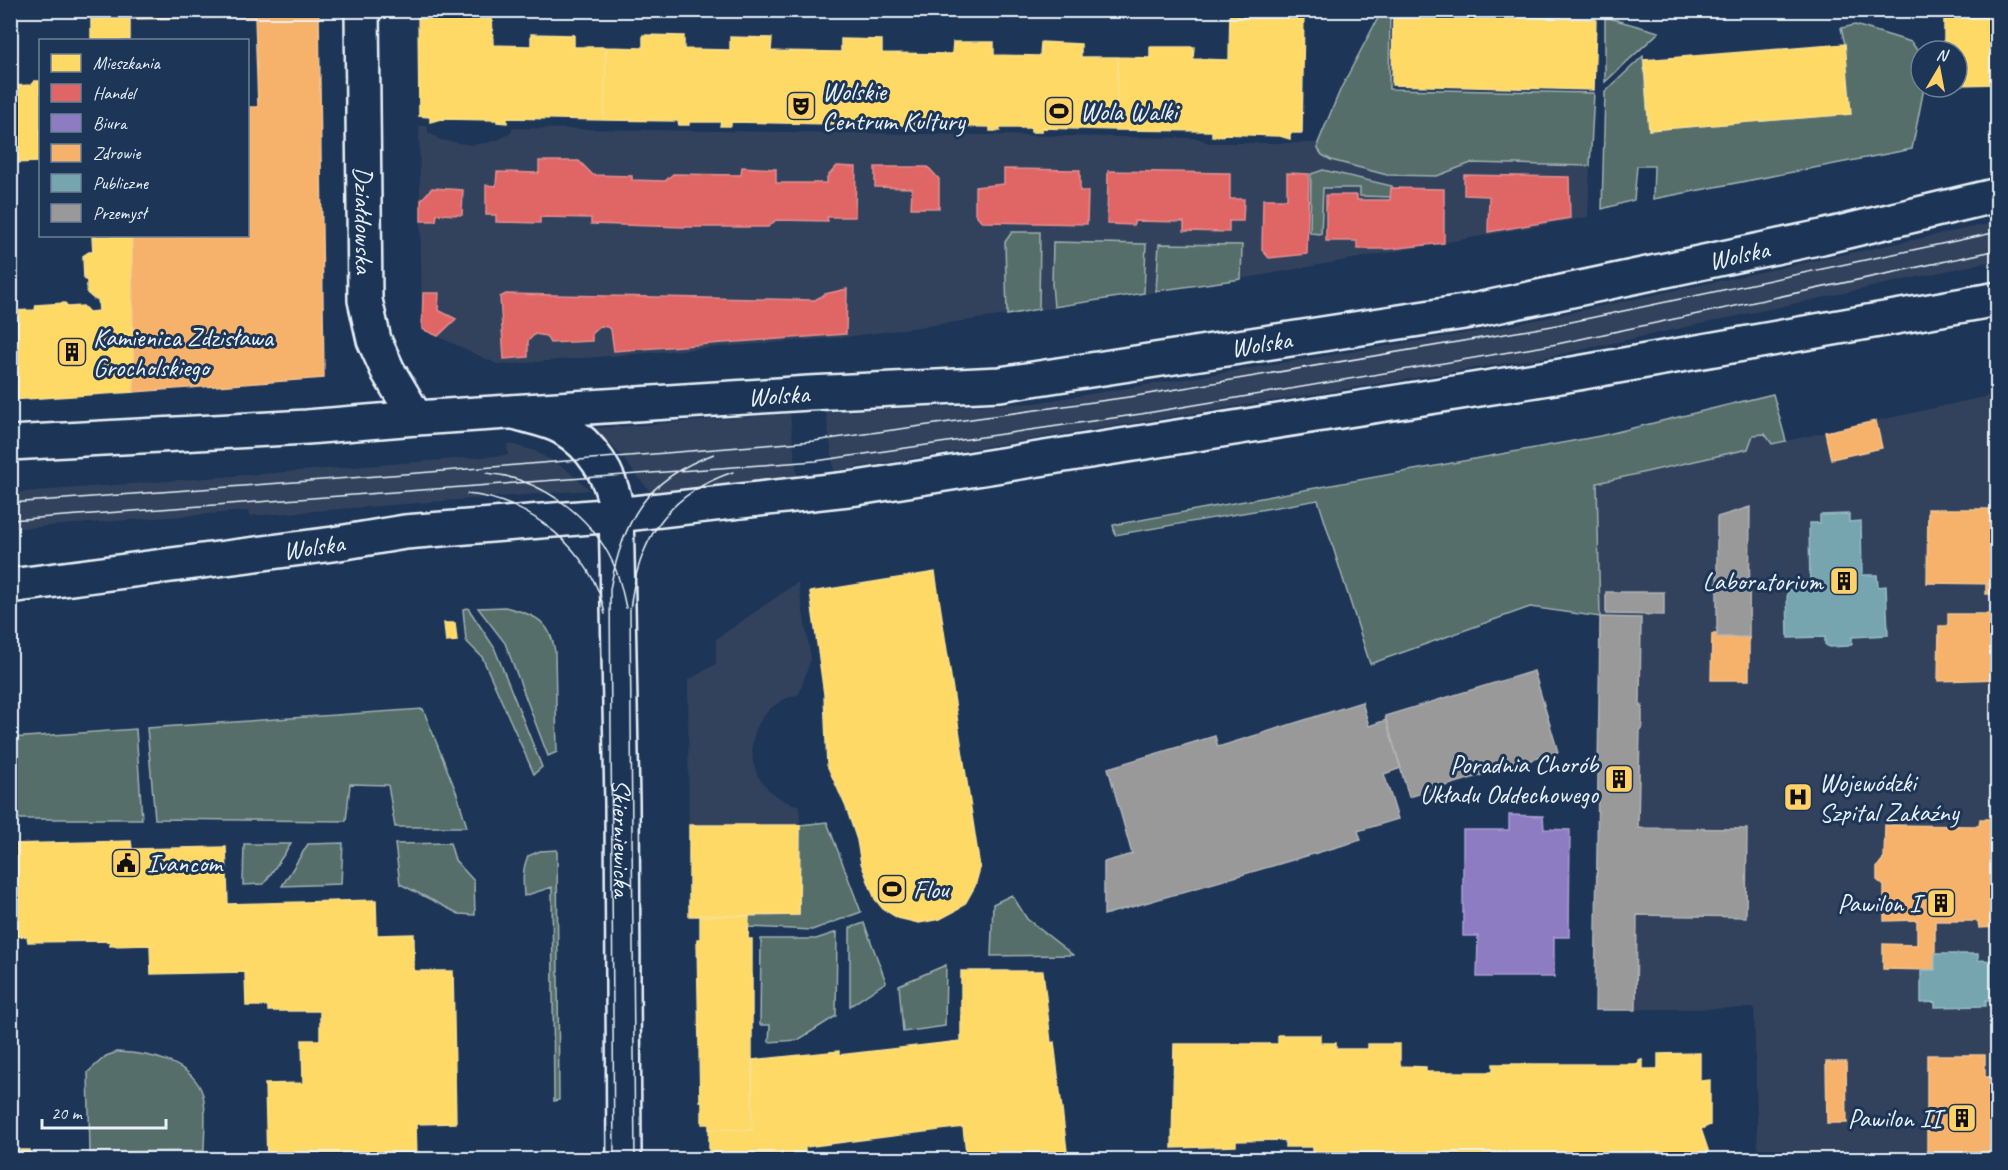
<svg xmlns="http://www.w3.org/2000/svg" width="2008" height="1170" font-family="Caveat,sans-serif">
<rect width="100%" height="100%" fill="#1d3557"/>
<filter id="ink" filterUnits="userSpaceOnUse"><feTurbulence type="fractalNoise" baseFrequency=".0167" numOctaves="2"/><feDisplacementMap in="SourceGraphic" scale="12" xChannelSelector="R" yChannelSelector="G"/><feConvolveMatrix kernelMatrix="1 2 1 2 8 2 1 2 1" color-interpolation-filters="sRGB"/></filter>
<g filter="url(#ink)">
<path fill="#30425c" d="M 419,126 L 428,126 L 428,132 L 441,140 L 472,145 L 486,143 L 500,139 L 512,132 L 512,128 L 1197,138 L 1209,143 L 1318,143 L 1318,149 L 1437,176 L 1471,163 L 1590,166 L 1588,217 L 1241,279 L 1007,315 L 846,337 L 499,365 L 422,329 Z
M 1997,222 L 1997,260 L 1557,355 L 834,471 L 826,412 L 1034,403 L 1498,328 Z
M 1997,394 L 1997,1159 L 1758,1159 L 1754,1008 L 1595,1010 L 1600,617 L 1597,483 L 1748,449 L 1753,435 L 1765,434 L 1773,444 Z
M 790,414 L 797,476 L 651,493 L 611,444 L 587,429 Z
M 507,443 L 535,451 L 566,469 L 590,490 L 249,516 L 248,511 L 11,529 L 11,493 L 508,455 Z
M 798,582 L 811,659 L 799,694 L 785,699 L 772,707 L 762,718 L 755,731 L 752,746 L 753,763 L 759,778 L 770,791 L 784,801 L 800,806 L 799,915 L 749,916 L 748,939 L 752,939 L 752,1130 L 709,1129 L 709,1124 L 702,1124 L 702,1101 L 700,1101 L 697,939 L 700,938 L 700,916 L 689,916 L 688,680 L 716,664 L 716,639 Z"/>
<path fill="#576e6a" stroke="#a0b0b1" stroke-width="1.5" d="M 1390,12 L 1389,89 L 1594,93 L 1590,166 L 1471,163 L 1437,176 L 1387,175 L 1331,160 L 1322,155 L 1318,149 L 1318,143 L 1341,88 L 1379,16 Z
M 1605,17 L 1659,32 L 1605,82 Z
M 1855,25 L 1911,42 L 1921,55 L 1921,87 L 1924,88 L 1912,149 L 1653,199 L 1654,166 L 1637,166 L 1634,200 L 1602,209 L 1605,92 L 1643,56 L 1649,130 L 1850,114 L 1845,44 L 1841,28 Z
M 1323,170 L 1392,186 L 1393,197 L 1360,196 L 1360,188 L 1323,188 L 1321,234 L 1310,233 L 1311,174 Z
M 1012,232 L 1040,232 L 1039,309 L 1007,315 L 1005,242 Z
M 1053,242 L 1146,244 L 1144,293 L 1054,307 L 1052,284 Z
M 1159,244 L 1242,245 L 1241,279 L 1156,291 Z
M 1773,394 L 1786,441 L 1772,444 L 1765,434 L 1753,435 L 1748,449 L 1597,483 L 1600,617 L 1530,607 L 1370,664 L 1318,500 L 1115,535 L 1113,525 L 1600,436 Z
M 505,607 C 534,615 550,619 555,652 L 557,752 L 548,756 L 505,643 L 478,608 Z
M 468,608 L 494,647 L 542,767 L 534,774 L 482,657 L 466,641 L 463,609 Z
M 423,709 L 457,794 L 467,827 L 395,827 L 388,785 L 350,784 L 346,821 L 155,819 L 147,728 Z
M 136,729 L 142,819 L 11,819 L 11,738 Z
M 827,822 L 861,912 L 812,930 L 748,927 L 749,916 L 799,915 L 800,825 Z
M 343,843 L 341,884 L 282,886 L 308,844 Z
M 450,843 L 455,860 L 474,881 L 475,915 L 459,914 L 400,884 L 395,844 Z
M 244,844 L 291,844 L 264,884 L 243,885 Z
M 557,850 L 559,1100 L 554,1101 L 552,887 L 524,896 C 523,881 522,869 528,856 L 540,851 Z
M 1012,895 L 1027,919 L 1073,955 L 991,956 L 993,904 Z
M 864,923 L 886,982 L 850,1006 L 850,928 Z
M 837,932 L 836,1016 L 798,1040 L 769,1042 L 770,1025 L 760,1025 L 761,939 L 816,939 Z
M 946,965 L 945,1026 L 903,1032 L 899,985 Z
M 117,1052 C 147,1053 193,1061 203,1095 C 207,1112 204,1133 204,1151 L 90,1152 L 88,1072 L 106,1056 Z
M 10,1060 L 13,1060 L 13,1150 L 11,1150 Z"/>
<path fill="#ffd966" stroke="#f8e092" stroke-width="1.5" d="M 91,10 L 130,10 L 130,40 L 91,40 Z
M 418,10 L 492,10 L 493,45 L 531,46 L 531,34 L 574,35 L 574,47 L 606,47 L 604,120 L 507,118 L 507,123 L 497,122 L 497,120 L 441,119 L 430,122 L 430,117 L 419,116 Z
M 1230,10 L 1304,10 L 1302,133 L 1290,133 L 1290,139 L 1280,136 L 1224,134 L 1223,136 L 1212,137 L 1212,131 L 1116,130 L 1118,57 L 1150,58 L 1150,47 L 1194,47 L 1193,59 L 1229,60 Z
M 1944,10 L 1998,10 L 1998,84 L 1957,85 L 1957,51 L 1944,51 Z
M 1393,14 L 1596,19 L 1594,90 L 1392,85 Z
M 643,35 L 684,36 L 684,49 L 730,50 L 730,37 L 772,38 L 771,51 L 841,52 L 841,39 L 882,40 L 882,53 L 952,54 L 953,42 L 994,42 L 994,55 L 1040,56 L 1041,42 L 1081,44 L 1081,57 L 1118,57 L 1116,130 L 1042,128 L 1042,132 L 1031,132 L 1031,128 L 1000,128 L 1000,131 L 990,131 L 990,127 L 731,122 L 731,126 L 720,126 L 721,122 L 689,122 L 689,125 L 679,125 L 678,121 L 604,120 L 606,47 L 643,48 Z
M 1845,44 L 1851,114 L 1649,130 L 1644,60 Z
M 34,81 L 40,81 L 40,162 L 10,163 L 10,86 L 32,85 Z
M 92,236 L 132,236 L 134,392 L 10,400 L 10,311 L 35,310 L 36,305 L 65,303 L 68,307 L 83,306 L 89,312 L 99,311 L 98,299 L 94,299 L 87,293 L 87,281 L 84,279 L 83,256 L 89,252 L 93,252 Z
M 935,572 L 980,868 L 975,886 L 966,902 L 959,909 L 940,919 L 919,923 L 898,918 L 883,909 L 875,899 L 861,863 L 857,840 L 846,807 L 827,765 L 824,694 L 810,592 Z
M 444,623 L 455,623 L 457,641 L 446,642 Z
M 689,825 L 800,825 L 799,915 L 689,916 Z
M 131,841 L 132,849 L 226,847 L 228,904 L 376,900 L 377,935 L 414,934 L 414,971 L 453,971 L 456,1123 L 416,1124 L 417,1160 L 267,1160 L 265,1084 L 303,1083 L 302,1040 L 320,1040 L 320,1011 L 268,1011 L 268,1006 L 246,1006 L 245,972 L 151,974 L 150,945 L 110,946 L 110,941 L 28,942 L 27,936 L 10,937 L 10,844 Z
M 700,915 L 749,916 L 748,939 L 752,939 L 752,1130 L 709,1129 L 709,1124 L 702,1124 L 702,1101 L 700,1101 L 697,939 L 700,939 Z
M 961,971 L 1043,971 L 1051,1043 L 1054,1042 L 1068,1160 L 967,1160 L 963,1127 L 805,1147 L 805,1160 L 709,1160 L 709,1129 L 752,1130 L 753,1060 L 839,1051 L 839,1055 L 961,1041 Z
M 10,992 L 14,992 L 14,1028 L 10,1028 Z
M 1278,1035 L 1320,1035 L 1320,1043 L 1336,1043 L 1336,1049 L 1368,1049 L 1368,1044 L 1400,1044 L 1400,1066 L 1426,1067 L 1426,1072 L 1493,1072 L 1493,1064 L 1639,1064 L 1639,1060 L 1643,1060 L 1643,1069 L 1658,1069 L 1658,1054 L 1700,1053 L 1700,1081 L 1710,1080 L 1710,1125 L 1701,1129 L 1711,1159 L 1720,1156 L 1722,1160 L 1313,1160 L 1313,1147 L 1285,1147 L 1285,1140 L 1236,1141 L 1236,1146 L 1172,1148 L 1174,1044 L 1278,1044 Z
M 10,1150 L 30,1150 L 30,1160 L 10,1160 Z"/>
<path fill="#e06666" stroke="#e29092" stroke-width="1.5" d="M 539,161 L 579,161 L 593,175 L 632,176 L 632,180 L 665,181 L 673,174 L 741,175 L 742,167 L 776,169 L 776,183 L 827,183 L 827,177 L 837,166 L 856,167 L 855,217 L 827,217 L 828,221 L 776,220 L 768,227 L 684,227 L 591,224 L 591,218 L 540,217 L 540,223 L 496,222 L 496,215 L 486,215 L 486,185 L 496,186 L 497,172 L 539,173 Z
M 875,167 L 928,167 L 939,179 L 939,208 L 911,208 L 912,188 L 875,187 Z
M 1004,169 L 1080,170 L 1080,191 L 1088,191 L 1087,224 L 982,222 L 975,213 L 975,187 L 1004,184 Z
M 1108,171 L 1230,173 L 1230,199 L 1244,199 L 1243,221 L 1229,221 L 1229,232 L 1184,231 L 1184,222 L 1134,221 L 1134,225 L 1107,224 Z
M 1287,173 L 1309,174 L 1307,254 L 1269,258 L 1262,250 L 1263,199 L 1287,199 Z
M 1464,175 L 1569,177 L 1570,218 L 1488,232 L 1489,196 L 1464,195 Z
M 432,188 L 463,190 L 462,215 L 437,214 L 436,221 L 421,221 L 421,200 Z
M 1391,188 L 1444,189 L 1444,243 L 1389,249 L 1357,249 L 1357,241 L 1326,241 L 1326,195 L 1357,195 L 1357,200 L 1390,200 Z
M 847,289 L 846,334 L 614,351 L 611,330 L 607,327 L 600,326 L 592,333 L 592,341 L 550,343 L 546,336 L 535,334 L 528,341 L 528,357 L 504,359 L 500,297 L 506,294 L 815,300 L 825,294 Z
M 423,293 L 439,293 L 438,310 L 456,319 L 438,336 L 422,329 Z"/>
<path fill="#8e7cc3" stroke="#a99fd3" stroke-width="1.5" d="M 1509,815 L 1543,816 L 1544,829 L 1570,830 L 1569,937 L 1554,937 L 1554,977 L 1477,977 L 1478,936 L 1463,936 L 1463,830 L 1509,830 Z"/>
<path fill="#f6b26b" stroke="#f2c595" stroke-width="1.5" d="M 130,10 L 319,10 L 324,378 L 134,392 L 132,236 L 248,236 L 248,107 L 258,107 L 255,17 L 130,19 Z
M 1876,421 L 1882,448 L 1831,459 L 1825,432 Z
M 1928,509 L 1998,509 L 1998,584 L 1927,583 Z
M 1986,584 L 1998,584 L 1998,594 L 1986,594 Z
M 1948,614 L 1998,614 L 1998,679 L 1938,681 L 1939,626 L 1948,626 Z
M 1712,634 L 1717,634 L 1717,637 L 1749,637 L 1749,680 L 1711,680 Z
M 1980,819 L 1998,819 L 1998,927 L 1979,928 L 1978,921 L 1935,921 L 1935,970 L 1883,969 L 1883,944 L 1917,945 L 1917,920 L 1884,921 L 1884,886 L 1877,880 L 1877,867 L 1884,858 L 1885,825 L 1979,826 Z
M 1927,1055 L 1985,1055 L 1985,1077 L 1998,1077 L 1998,1160 L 1927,1160 Z
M 1826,1062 L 1846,1062 L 1847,1123 L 1827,1123 Z"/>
<path fill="#76a5af" stroke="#98bcc5" stroke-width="1.5" d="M 1849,514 L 1849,522 L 1861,521 L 1862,575 L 1877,575 L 1878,587 L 1886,586 L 1888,635 L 1852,637 L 1852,644 L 1848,646 L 1829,647 L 1825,644 L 1825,637 L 1788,638 L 1787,590 L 1810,589 L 1809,523 L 1820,523 L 1820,515 Z
M 1935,954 L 1978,954 L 1978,960 L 1998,961 L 1998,1000 L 1986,1000 L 1986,1006 L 1935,1007 L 1935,1002 L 1921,1003 L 1921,970 L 1935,970 Z"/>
<path fill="#999" stroke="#b1b3b6" stroke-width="1.5" d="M 1750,507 L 1749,637 L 1717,637 L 1717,517 Z
M 1606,592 L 1664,592 L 1664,615 L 1606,614 Z
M 1600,617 L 1641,618 L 1640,706 L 1642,706 L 1642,729 L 1640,729 L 1638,828 L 1747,829 L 1746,917 L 1637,915 L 1636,1010 L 1595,1010 Z
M 1534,671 L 1558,752 L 1409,797 L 1385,716 Z
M 1362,702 L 1369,726 L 1386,720 L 1401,768 L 1384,774 L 1398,819 L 1358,831 L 1361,840 L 1104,915 L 1104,862 L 1132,854 L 1108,768 L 1215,736 L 1218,747 Z"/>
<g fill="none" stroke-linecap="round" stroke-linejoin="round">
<g stroke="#e8f1f8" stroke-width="38">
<g id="minor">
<path id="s1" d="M 362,10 L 365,300 L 374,340 L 388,371 L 416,418"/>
</g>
</g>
<g stroke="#e8f1f8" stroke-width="38">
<g id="tertiary">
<path id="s2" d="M 515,412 C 530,417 550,420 563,428 C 592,445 611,475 616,507 L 622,803 L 624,1160"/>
</g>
</g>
<g stroke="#e8f1f8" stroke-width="38">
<g id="secondary">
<path id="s3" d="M 10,443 L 307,427 L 416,418 L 809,393 L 1000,384 L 1477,310 L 1822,237 L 1998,195"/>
<path id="s4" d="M 10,586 L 333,544 L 405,532 L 616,515 L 857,488 L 1561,376 L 1998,299"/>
</g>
</g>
<use href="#minor" stroke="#1d3557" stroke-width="33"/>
<use href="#tertiary" stroke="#1d3557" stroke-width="33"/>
<use href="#secondary" stroke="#1d3557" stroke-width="33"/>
<path stroke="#e8f1f8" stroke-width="1.5" d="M 486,473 C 540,478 590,514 613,563 C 620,578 623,593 626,608
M 467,494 C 529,499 594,552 605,614
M 10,503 L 418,473 L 814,441 L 1136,396 L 1552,326 L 1998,232
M 10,520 L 816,461 L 1141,414 L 1557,344 L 1998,250
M 614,1160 L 610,589 C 623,520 645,479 714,454
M 635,1160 L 630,611 C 637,542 665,495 733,472"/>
</g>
</g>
<defs>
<g id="theatre-square" transform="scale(1.5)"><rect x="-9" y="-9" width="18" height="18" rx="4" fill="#ffd166" stroke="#1d3557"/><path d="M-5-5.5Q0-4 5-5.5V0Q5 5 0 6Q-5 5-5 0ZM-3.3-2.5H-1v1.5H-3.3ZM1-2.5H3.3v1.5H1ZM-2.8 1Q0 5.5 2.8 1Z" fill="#111"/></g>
<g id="stadium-square" transform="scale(1.5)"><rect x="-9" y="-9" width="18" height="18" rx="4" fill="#ffd166" stroke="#1d3557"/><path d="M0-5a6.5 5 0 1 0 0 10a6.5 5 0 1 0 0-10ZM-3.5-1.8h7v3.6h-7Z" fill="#111"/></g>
<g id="building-square" transform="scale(1.5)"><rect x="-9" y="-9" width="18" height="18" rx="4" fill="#ffd166" stroke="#1d3557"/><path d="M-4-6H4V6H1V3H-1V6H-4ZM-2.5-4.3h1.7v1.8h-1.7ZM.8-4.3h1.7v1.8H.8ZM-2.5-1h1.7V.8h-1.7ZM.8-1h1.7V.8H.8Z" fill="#111"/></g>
<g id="hospital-square" transform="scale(1.5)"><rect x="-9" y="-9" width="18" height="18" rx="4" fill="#ffd166" stroke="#1d3557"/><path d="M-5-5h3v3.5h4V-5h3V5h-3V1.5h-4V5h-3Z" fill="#111"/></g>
<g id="civic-square" transform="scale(1.5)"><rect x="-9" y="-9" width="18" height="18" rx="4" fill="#ffd166" stroke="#1d3557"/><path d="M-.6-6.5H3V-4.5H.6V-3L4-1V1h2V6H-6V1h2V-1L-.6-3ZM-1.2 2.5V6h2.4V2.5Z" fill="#111"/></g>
</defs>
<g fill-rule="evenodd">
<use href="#theatre-square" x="801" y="106"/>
<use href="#stadium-square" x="1059" y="111"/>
<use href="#building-square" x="72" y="352"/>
<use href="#building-square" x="1844" y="581"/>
<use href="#building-square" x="1619" y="779"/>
<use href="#hospital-square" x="1798" y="797"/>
<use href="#civic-square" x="126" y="863"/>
<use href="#stadium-square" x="892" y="889"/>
<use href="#building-square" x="1941" y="903"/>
<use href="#building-square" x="1962" y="1118"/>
</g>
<g text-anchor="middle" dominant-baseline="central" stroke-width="6" stroke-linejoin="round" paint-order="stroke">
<g font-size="26" fill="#e8f1f8" stroke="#1d3557" text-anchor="start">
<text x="822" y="91">Wolskie<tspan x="822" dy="30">Centrum Kultury</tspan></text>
<text x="1080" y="111">Wola Walki</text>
<text x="93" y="337">Kamienica Zdzisława<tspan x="93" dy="30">Grocholskiego</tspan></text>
<text x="1823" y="581" text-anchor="end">Laboratorium</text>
<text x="1598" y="764" text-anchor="end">Poradnia Chorób<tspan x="1598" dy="30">Układu Oddechowego</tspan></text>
<text x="1819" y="782">Wojewódzki<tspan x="1819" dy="30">Szpital Zakaźny</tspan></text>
<text x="147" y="863">Ivancom</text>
<text x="913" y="889">Flou</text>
<text x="1920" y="903" text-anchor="end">Pawilon I</text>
<text x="1941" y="1118" text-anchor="end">Pawilon II</text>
</g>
<g font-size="26" fill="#e8f1f8" stroke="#1d3557">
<text stroke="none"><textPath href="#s1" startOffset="210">Działdowska</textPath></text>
<text stroke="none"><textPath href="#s3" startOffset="1742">Wolska</textPath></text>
<text stroke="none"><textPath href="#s3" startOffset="1256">Wolska</textPath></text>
<text stroke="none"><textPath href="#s3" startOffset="770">Wolska</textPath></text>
<text stroke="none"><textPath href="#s4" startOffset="306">Wolska</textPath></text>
<text stroke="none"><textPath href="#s2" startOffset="480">Skierniewicka</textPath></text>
</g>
</g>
<rect width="2008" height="1170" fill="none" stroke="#1d3557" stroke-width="36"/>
<rect x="18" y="18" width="1972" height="1134" fill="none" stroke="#e8f1f8" stroke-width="2" filter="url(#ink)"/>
<rect x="39" y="39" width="210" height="198" fill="#1d3557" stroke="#6e8097" stroke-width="1.5"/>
<rect x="51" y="54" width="30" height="18" fill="#ffd966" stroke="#6e8097" stroke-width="1.5"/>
<text x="93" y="69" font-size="18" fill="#e8f1f8">Mieszkania</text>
<rect x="51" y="84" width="30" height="18" fill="#e06666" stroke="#6e8097" stroke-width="1.5"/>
<text x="93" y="99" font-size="18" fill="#e8f1f8">Handel</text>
<rect x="51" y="114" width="30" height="18" fill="#8e7cc3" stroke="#6e8097" stroke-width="1.5"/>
<text x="93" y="129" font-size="18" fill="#e8f1f8">Biura</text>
<rect x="51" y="144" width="30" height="18" fill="#f6b26b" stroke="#6e8097" stroke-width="1.5"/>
<text x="93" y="159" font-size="18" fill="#e8f1f8">Zdrowie</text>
<rect x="51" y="174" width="30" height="18" fill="#76a5af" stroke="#6e8097" stroke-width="1.5"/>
<text x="93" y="189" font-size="18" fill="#e8f1f8">Publiczne</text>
<rect x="51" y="204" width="30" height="18" fill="#999999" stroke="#6e8097" stroke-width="1.5"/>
<text x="93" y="219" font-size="18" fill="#e8f1f8">Przemysł</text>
<g transform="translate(1939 69) rotate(10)"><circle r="28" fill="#1d3557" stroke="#6e8097" stroke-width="1.5"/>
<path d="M0-4.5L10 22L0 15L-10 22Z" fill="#ffd166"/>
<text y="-9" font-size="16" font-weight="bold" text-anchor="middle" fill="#e8f1f8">N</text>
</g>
<path d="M42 1119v9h124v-9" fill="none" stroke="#e8f1f8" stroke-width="3"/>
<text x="51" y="1119" font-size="18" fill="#e8f1f8" stroke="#1d3557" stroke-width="4.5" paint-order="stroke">20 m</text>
</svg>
